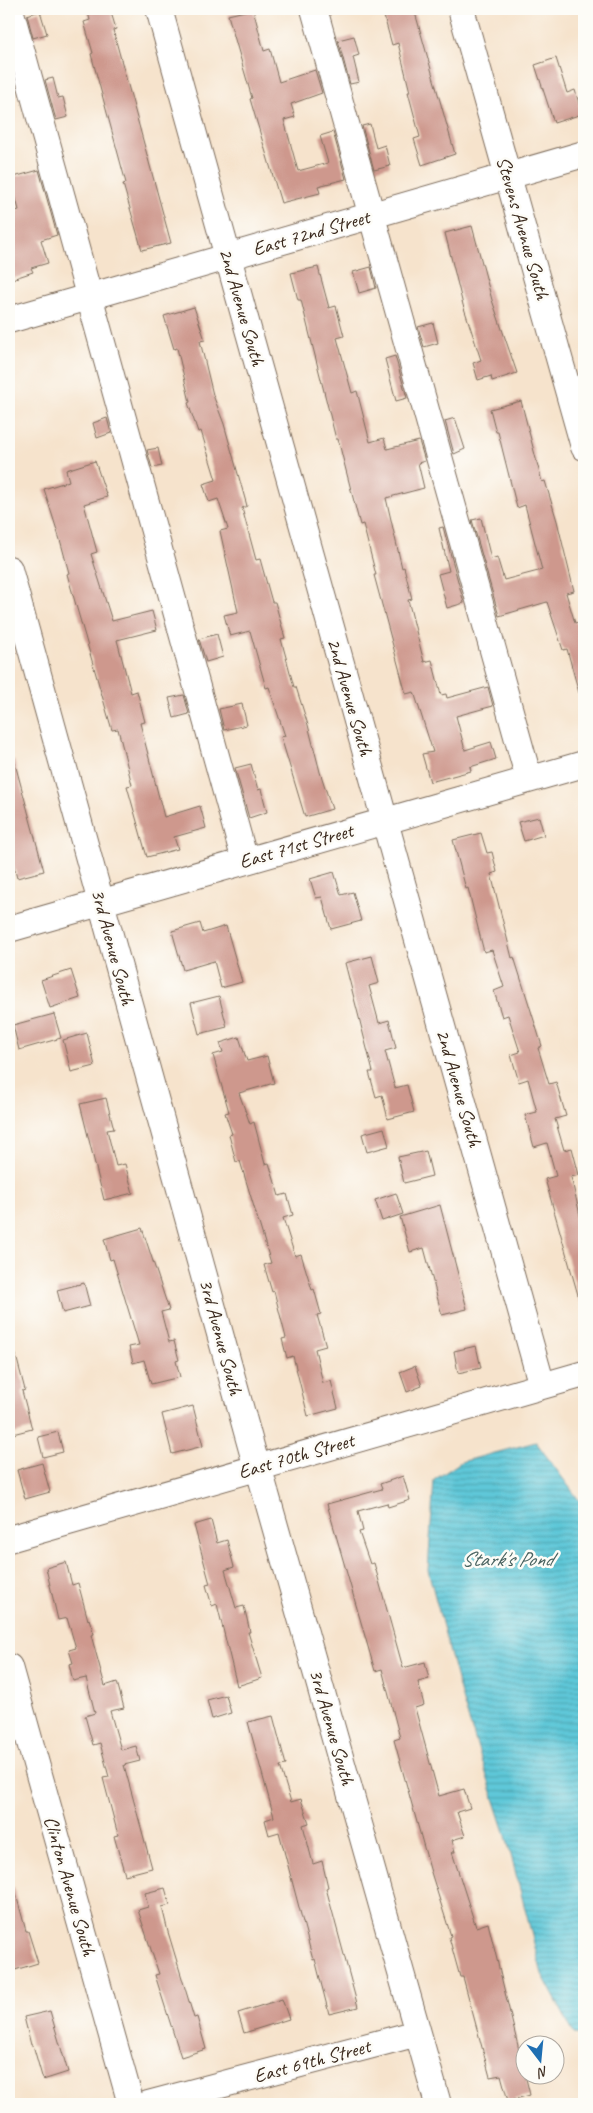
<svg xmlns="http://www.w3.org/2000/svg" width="593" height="2113" font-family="Caveat,sans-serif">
<defs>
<pattern id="water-rules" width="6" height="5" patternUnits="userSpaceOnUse" patternTransform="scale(1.25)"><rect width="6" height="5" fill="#5ec8d9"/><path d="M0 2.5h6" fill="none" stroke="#4fa3af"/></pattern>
</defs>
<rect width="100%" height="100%" fill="#fdfcf7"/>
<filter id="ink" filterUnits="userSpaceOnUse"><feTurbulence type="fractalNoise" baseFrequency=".02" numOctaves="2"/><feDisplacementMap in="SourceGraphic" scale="10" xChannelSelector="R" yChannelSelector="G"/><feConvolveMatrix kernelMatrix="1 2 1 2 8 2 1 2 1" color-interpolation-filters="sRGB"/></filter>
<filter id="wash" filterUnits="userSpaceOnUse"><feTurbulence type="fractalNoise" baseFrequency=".0096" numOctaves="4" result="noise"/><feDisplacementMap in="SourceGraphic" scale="20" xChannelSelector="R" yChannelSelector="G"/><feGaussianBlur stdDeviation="1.12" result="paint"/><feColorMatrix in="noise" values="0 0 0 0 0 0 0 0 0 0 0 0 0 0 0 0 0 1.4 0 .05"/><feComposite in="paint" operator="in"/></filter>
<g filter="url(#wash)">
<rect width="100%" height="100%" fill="#f6e3cc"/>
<path fill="url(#water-rules)" stroke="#4c797c" d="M 536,1442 L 584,1507 L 584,2035 L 574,2034 L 542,1974 L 505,1832 L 463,1702 L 428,1570 L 434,1480 L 461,1462 Z"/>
<g id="blocks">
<path fill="#ce988d" d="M 87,9 L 110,9 L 116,29 L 113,30 L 171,243 L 142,250 L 123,184 L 126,183 L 91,54 L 93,53 L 84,22 L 90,20 Z
M 253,9 L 264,51 L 270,49 L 279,82 L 315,70 L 322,93 L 291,104 L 295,117 L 284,120 L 298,171 L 328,163 L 320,136 L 333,132 L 346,179 L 318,186 L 320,193 L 281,203 L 250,99 L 252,98 L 228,15 Z
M 382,9 L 414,9 L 455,154 L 422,165 L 414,139 L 420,137 L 408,92 L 410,92 L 398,43 L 392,45 Z
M 40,11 L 47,34 L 33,38 L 27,15 Z
M 354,36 L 359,55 L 353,57 L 359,82 L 350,84 L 338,40 Z
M 556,58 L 567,93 L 575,90 L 582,114 L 554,123 L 535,65 Z
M 53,78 L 58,98 L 63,97 L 68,117 L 56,120 L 45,80 Z
M 370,124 L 376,148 L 385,145 L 390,166 L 374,170 L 362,126 Z
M 39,170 L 57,235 L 41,240 L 48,263 L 31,268 L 33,272 L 9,280 L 9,213 L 19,210 L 10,178 Z
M 472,226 L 492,300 L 517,373 L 492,381 L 491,376 L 478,380 L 473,363 L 481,360 L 463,305 L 445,233 Z
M 318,267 L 329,308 L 336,306 L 344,336 L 337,338 L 352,393 L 357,391 L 370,442 L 384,438 L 387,449 L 419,441 L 425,461 L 418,463 L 424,488 L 386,498 L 402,568 L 404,567 L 412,599 L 408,600 L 424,662 L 432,660 L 441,695 L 446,694 L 447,698 L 488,687 L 493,706 L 456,716 L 465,750 L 491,742 L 496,759 L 470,767 L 471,771 L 430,782 L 422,754 L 433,752 L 414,692 L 406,694 L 374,575 L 376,575 L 363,524 L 360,525 L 338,439 L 336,439 L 301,300 L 298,300 L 291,273 Z
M 371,267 L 376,288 L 359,293 L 353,272 Z
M 194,307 L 205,340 L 200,341 L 213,395 L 224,424 L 247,506 L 242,508 L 256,560 L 260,559 L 272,602 L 275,602 L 285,638 L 281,639 L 294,687 L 296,687 L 308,725 L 320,772 L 332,809 L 305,817 L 281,737 L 285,736 L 269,687 L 266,688 L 250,631 L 230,636 L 224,615 L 238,612 L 220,531 L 228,529 L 218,499 L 209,502 L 203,484 L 216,480 L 201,431 L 198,432 L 188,403 L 190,402 L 177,348 L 174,349 L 164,316 Z
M 433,323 L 438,343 L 424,347 L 418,327 Z
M 395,356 L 407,398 L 396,401 L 385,359 Z
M 521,401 L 542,482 L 545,481 L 557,521 L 574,591 L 566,593 L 575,623 L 584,620 L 584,693 L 579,693 L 567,649 L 563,650 L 547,602 L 499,616 L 472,520 L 481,518 L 491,559 L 497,557 L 504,580 L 542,570 L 525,505 L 517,508 L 498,432 L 496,432 L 490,409 Z
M 107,418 L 111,433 L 97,438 L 93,423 Z
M 455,418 L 465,449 L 454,454 L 445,421 Z
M 158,448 L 162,466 L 152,468 L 147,450 Z
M 95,461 L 107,497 L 84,504 L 97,552 L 91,554 L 112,621 L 152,611 L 157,630 L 117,640 L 131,693 L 137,691 L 145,722 L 140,723 L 164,817 L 200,806 L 206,828 L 174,837 L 178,849 L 147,857 L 127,786 L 132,785 L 118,729 L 112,730 L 67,574 L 69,573 L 61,543 L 44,489 L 69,481 L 66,470 Z
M 443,527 L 464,603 L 447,608 L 438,574 L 449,571 L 439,528 Z
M 217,634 L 223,657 L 206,662 L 199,639 Z
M 184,695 L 189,714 L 174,718 L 169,698 Z
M 242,704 L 247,725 L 224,730 L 219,709 Z
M 14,760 L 44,871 L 17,878 L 9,848 L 9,761 Z
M 251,764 L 258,790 L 261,789 L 267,812 L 249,818 L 235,768 Z
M 539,817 L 544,835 L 524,841 L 518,822 Z
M 481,833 L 487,853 L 492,852 L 497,872 L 491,874 L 512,958 L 514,957 L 542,1046 L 538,1048 L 549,1084 L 556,1082 L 566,1116 L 555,1119 L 564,1150 L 572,1148 L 579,1175 L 571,1177 L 584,1232 L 584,1301 L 580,1302 L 545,1179 L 556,1176 L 547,1143 L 534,1147 L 525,1115 L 537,1112 L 528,1079 L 519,1082 L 511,1055 L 520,1052 L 508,1015 L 502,1017 L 494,991 L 504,987 L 492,950 L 484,952 L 468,888 L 466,889 L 453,840 Z
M 334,872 L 341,895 L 353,892 L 361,921 L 331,929 L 322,897 L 316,898 L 310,879 Z
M 200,923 L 203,933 L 226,926 L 242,982 L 221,988 L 214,961 L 183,970 L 172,931 Z
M 372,956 L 379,983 L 369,986 L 379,1023 L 389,1020 L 396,1048 L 385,1051 L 395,1088 L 407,1085 L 414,1112 L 388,1119 L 382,1095 L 376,1097 L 369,1072 L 373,1072 L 345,963 Z
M 71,970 L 80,998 L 50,1008 L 41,980 Z
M 219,996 L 227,1027 L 199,1034 L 191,1003 Z
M 54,1014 L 61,1038 L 19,1050 L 13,1025 Z
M 87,1033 L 95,1066 L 71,1072 L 63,1040 Z
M 239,1037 L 247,1061 L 267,1056 L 274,1083 L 239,1093 L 250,1124 L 254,1122 L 265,1164 L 269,1163 L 279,1196 L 287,1194 L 293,1215 L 283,1218 L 295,1256 L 301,1254 L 312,1290 L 314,1289 L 321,1314 L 317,1315 L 326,1346 L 315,1349 L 323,1383 L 331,1381 L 338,1408 L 308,1416 L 293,1356 L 287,1358 L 282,1339 L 286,1338 L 274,1291 L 272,1292 L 264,1265 L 271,1263 L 240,1161 L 236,1162 L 229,1135 L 232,1134 L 225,1113 L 229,1112 L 213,1055 L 223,1052 L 220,1043 Z
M 106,1098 L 114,1129 L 107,1130 L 116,1166 L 125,1164 L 133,1193 L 104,1200 L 80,1104 Z
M 384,1128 L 389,1146 L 367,1152 L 362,1134 Z
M 426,1151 L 432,1176 L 404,1183 L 398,1157 Z
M 396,1193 L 403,1214 L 382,1221 L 375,1200 Z
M 440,1205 L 467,1309 L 442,1315 L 424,1248 L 410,1252 L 400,1217 Z
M 142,1228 L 169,1310 L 161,1312 L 169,1342 L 174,1341 L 179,1360 L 176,1361 L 180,1377 L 151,1384 L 144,1360 L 133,1363 L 129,1347 L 139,1345 L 113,1259 L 110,1260 L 104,1239 Z
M 84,1283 L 90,1306 L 63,1313 L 57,1290 Z
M 476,1346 L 481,1368 L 458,1373 L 454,1351 Z
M 9,1348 L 14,1348 L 25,1390 L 22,1391 L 32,1429 L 9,1435 Z
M 415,1366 L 422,1386 L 407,1392 L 400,1372 Z
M 193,1406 L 203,1446 L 172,1454 L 162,1414 Z
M 58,1432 L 63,1452 L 43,1457 L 38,1437 Z
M 42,1463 L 50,1492 L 25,1499 L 17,1470 Z
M 403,1476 L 410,1500 L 388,1507 L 387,1503 L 358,1511 L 363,1531 L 359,1532 L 370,1564 L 374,1563 L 403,1668 L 425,1662 L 429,1679 L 418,1682 L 424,1705 L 415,1708 L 439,1796 L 464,1789 L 470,1808 L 457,1812 L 465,1836 L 452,1840 L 455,1852 L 452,1852 L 476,1927 L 488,1923 L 530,2095 L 508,2101 L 501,2075 L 490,2077 L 463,1977 L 460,1977 L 449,1937 L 451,1936 L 430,1869 L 394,1740 L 400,1738 L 382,1669 L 375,1671 L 327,1504 L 382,1489 L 380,1484 Z
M 211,1520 L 217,1543 L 227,1540 L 234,1567 L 225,1570 L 236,1608 L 244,1606 L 250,1632 L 248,1632 L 262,1678 L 237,1686 L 217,1604 L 212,1606 L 206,1585 L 210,1584 L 194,1525 Z
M 66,1562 L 72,1585 L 78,1583 L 88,1620 L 89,1619 L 94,1634 L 91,1635 L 105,1686 L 117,1682 L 124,1708 L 110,1711 L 121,1750 L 136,1746 L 140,1761 L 124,1765 L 152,1868 L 125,1875 L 114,1836 L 118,1835 L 103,1778 L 109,1777 L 100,1743 L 93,1745 L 85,1716 L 95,1713 L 86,1678 L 73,1681 L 69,1664 L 73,1663 L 69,1650 L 76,1648 L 67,1618 L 58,1620 L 46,1568 Z
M 226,1695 L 231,1713 L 212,1719 L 207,1700 Z
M 273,1716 L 286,1765 L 280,1766 L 291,1802 L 301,1799 L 309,1823 L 303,1825 L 313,1864 L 322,1861 L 328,1887 L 326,1888 L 358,2007 L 329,2014 L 315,1959 L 313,1960 L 279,1832 L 269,1835 L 265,1820 L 274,1817 L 248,1722 Z
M 14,1887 L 26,1931 L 28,1931 L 38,1963 L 15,1970 L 9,1949 L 9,1888 Z
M 165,1888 L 170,1905 L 162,1907 L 168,1932 L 194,2018 L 197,2017 L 206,2049 L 181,2057 L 155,1975 L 159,1974 L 138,1910 L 148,1907 L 145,1893 Z
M 282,1999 L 289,2019 L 244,2033 L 238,2013 Z
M 50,2011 L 68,2072 L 43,2080 L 33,2045 L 31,2045 L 24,2017 Z"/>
</g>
</g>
<g filter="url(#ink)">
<use href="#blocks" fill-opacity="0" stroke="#7c6b5b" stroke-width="1"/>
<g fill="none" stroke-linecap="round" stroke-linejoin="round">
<g stroke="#7c6b5b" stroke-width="28">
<path id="minor" d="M 10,9 L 245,861
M 159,9 L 542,1386
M 314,9 L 529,779
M 461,9 L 584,447
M 9,320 L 584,154
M 9,569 L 257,1468 L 260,1473 L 438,2104
M 9,929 L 584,764
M 9,1539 L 584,1374
M 9,1667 L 131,2104
M 148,2104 L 418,2033"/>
</g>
<use href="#minor" stroke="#fff" stroke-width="26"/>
</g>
</g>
<g text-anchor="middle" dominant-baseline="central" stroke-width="5" stroke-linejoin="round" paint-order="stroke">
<g font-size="20" fill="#3b2a1e" stroke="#fdfcf7">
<text transform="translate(523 228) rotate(74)">Stevens Avenue South</text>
<text transform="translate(311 233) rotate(-16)">East 72nd Street</text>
<text transform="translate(242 307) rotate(74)">2nd Avenue South</text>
<text transform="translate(350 697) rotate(74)">2nd Avenue South</text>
<text transform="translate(296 846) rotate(-16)">East 71st Street</text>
<text transform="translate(113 947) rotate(75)">3rd Avenue South</text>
<text transform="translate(459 1088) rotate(74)">2nd Avenue South</text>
<text transform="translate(221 1337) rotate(75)">3rd Avenue South</text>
<text transform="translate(296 1456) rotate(-16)">East 70th Street</text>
<text transform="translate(332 1727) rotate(74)">3rd Avenue South</text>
<text transform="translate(70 1886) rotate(74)">Clinton Avenue South</text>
<text transform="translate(312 2061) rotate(-15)">East 69th Street</text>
</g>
<g font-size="21" font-style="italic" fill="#47615f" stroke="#fdfcf7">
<text x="507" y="1559">Stark's Pond</text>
</g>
</g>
<rect width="593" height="2113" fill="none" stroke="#fdfcf7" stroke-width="30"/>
<g transform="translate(540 2060) rotate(164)"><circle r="24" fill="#fdfcf7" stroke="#afa8a0"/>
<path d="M0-4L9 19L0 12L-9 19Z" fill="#1f6fb2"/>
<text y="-8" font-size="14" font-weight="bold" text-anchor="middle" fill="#3b2a1e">N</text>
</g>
</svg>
